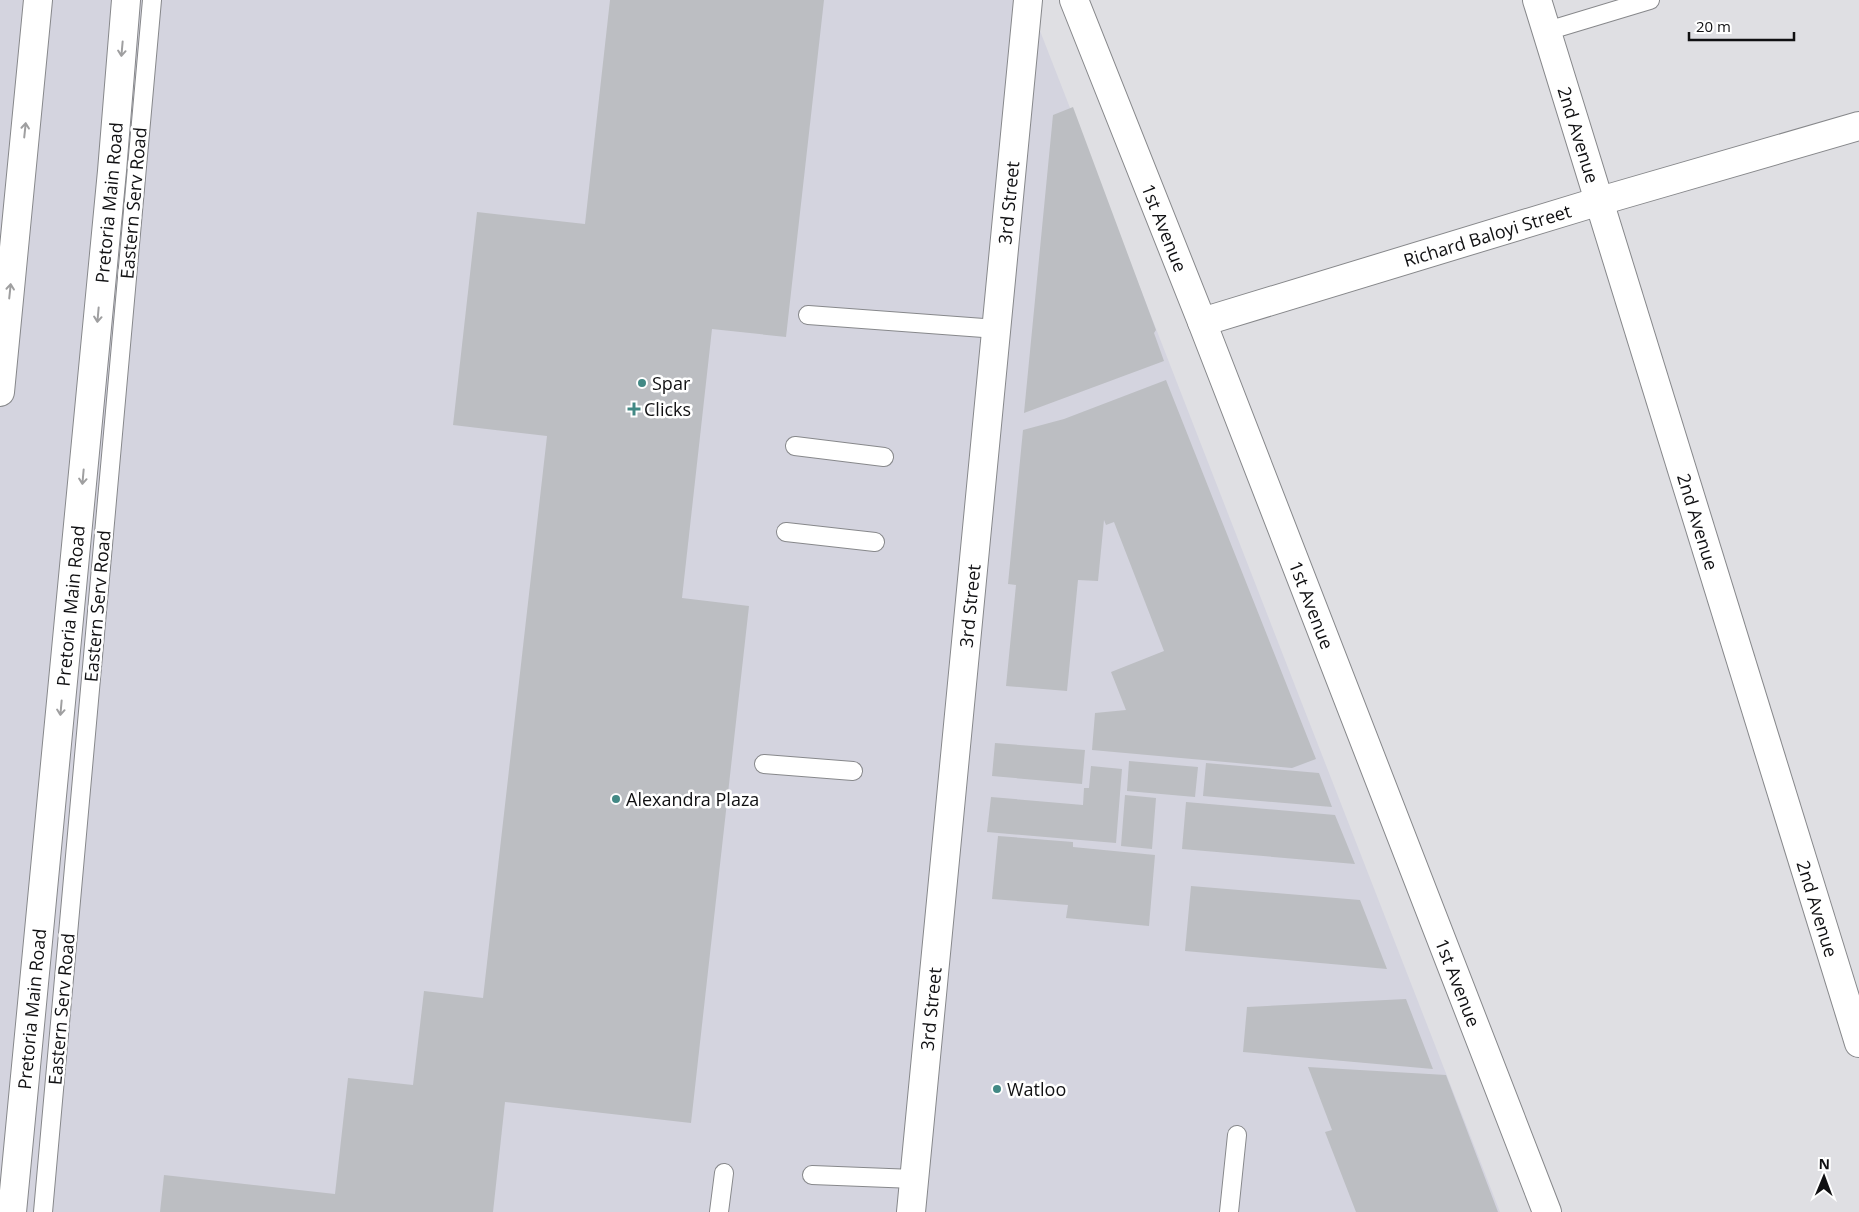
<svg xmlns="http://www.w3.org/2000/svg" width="1859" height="1212" font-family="'Open Sans',sans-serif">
<rect width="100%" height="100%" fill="#dfdfe3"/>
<path fill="#d4d4df" d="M 0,0 L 1028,0 L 1500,1212 L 0,1212 Z"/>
<path fill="#bcbec2" d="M 610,0 L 824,0 L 786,337 L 712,329 L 682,598 L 749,606 L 691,1123 L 505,1102 L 493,1212 L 160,1212 L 164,1175 L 335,1194 L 348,1078 L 413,1085 L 424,991 L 483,998 L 547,436 L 453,425 L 477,212 L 585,224 Z
M 1073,107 L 1156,330 L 1154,333 L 1164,361 L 1024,413 L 1053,115 Z
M 1166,380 L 1316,759 L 1292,768 L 1092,750 L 1095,713 L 1126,710 L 1111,672 L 1164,651 L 1114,522 L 1106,525 L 1104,520 L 1098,581 L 1078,580 L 1067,691 L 1006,686 L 1016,585 L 1008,584 L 1023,430 L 1064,419 Z
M 995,743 L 1085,750 L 1082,784 L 992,776 Z
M 1129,761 L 1198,767 L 1195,797 L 1127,791 Z
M 1206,763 L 1319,773 L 1332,807 L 1203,796 Z
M 1091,766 L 1122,769 L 1116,843 L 987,832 L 991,797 L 1083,805 L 1084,788 L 1089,788 Z
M 1125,795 L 1156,798 L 1152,849 L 1121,846 Z
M 1186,802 L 1335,815 L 1355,864 L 1182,849 Z
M 998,836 L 1073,842 L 1073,847 L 1155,855 L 1149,926 L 1066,918 L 1068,905 L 992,899 Z
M 1191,886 L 1360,900 L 1387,969 L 1185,951 Z
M 1406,999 L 1433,1069 L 1243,1052 L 1247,1007 Z
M 1308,1067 L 1446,1075 L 1498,1212 L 1356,1212 L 1325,1132 L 1332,1130 Z"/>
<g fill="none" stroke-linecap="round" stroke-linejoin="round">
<g stroke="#87888b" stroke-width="20">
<path id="service" d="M 1547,31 L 1650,0
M 808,315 L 997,329
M 795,446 L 884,457
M 786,532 L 875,542
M 764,764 L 853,771
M 812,1175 L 914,1179
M 43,1212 L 152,0
M 719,1212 L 724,1173
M 1229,1212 L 1237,1135"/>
</g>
<g stroke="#87888b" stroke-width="30">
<g id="minor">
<path id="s1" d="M 1074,0 L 1202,322 L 1547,1212"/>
<path id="s2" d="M 1537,0 L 1859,1043"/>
<path id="s3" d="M 1202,322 L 1600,201 L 1859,126"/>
<path id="s4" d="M 911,1212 L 1028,0"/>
</g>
</g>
<g stroke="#87888b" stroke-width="30">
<g id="primary">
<path d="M 0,392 L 38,0"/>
<path id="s5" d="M 12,1212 L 112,171 L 126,0"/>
</g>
</g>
<use href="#service" stroke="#fff" stroke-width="18"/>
<use href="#minor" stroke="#fff" stroke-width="28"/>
<use href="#primary" stroke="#fff" stroke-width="28"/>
</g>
<defs><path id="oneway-shaft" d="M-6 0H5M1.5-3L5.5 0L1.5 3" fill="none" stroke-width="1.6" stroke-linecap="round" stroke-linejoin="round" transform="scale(1.25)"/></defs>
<g stroke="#9f9fa0">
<use href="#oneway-shaft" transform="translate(122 49) rotate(95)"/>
<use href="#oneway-shaft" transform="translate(25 130) rotate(-84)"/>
<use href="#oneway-shaft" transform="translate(10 291) rotate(-84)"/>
<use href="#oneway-shaft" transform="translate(98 315) rotate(95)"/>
<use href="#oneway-shaft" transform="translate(83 477) rotate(95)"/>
<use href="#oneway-shaft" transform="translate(61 708) rotate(95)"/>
</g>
<g fill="#428985" stroke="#fff" stroke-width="2">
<circle cx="642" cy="383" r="5"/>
<path d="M631.5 401.5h5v5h5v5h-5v5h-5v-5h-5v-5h5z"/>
<circle cx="616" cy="799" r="5"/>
<circle cx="997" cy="1089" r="5"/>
</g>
<g text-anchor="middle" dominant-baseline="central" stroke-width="5" stroke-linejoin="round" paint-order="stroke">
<g font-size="18" fill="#101012" stroke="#fff">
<text stroke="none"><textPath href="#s2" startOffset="141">2nd Avenue</textPath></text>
<text stroke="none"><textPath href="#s5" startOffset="1014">Pretoria Main Road</textPath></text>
<text transform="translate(133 203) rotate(-85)">Eastern Serv Road</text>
<text stroke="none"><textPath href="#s4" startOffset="1014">3rd Street</textPath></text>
<text stroke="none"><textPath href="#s1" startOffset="245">1st Avenue</textPath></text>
<text stroke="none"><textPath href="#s3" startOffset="298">Richard Baloyi Street</textPath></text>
<text stroke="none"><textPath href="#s2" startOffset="546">2nd Avenue</textPath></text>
<text stroke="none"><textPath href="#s5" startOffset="609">Pretoria Main Road</textPath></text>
<text transform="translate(97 606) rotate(-85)">Eastern Serv Road</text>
<text stroke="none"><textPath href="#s4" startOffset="609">3rd Street</textPath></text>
<text stroke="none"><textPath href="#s1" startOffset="650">1st Avenue</textPath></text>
<text stroke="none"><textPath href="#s2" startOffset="951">2nd Avenue</textPath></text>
<text stroke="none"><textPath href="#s1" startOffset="1055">1st Avenue</textPath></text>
<text stroke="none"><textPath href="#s5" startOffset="204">Pretoria Main Road</textPath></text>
<text transform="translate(61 1009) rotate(-85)">Eastern Serv Road</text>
<text stroke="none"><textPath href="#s4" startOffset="204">3rd Street</textPath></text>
</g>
<g font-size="18" fill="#101012" stroke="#fff" text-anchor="start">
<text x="652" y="383">Spar</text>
<text x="644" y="409">Clicks</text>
<text x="626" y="799">Alexandra Plaza</text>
<text x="1007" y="1089">Watloo</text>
</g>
</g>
<g transform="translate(1824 1177) rotate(1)" stroke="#ffffff" stroke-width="4" paint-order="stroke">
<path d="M0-4L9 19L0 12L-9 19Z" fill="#101012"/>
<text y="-8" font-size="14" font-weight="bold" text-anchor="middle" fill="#101012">N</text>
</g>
<path d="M1689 32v8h105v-8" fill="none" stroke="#101012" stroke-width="2.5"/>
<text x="1696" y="32" font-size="15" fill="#101012" stroke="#ffffff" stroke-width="4" paint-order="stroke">20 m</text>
</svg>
